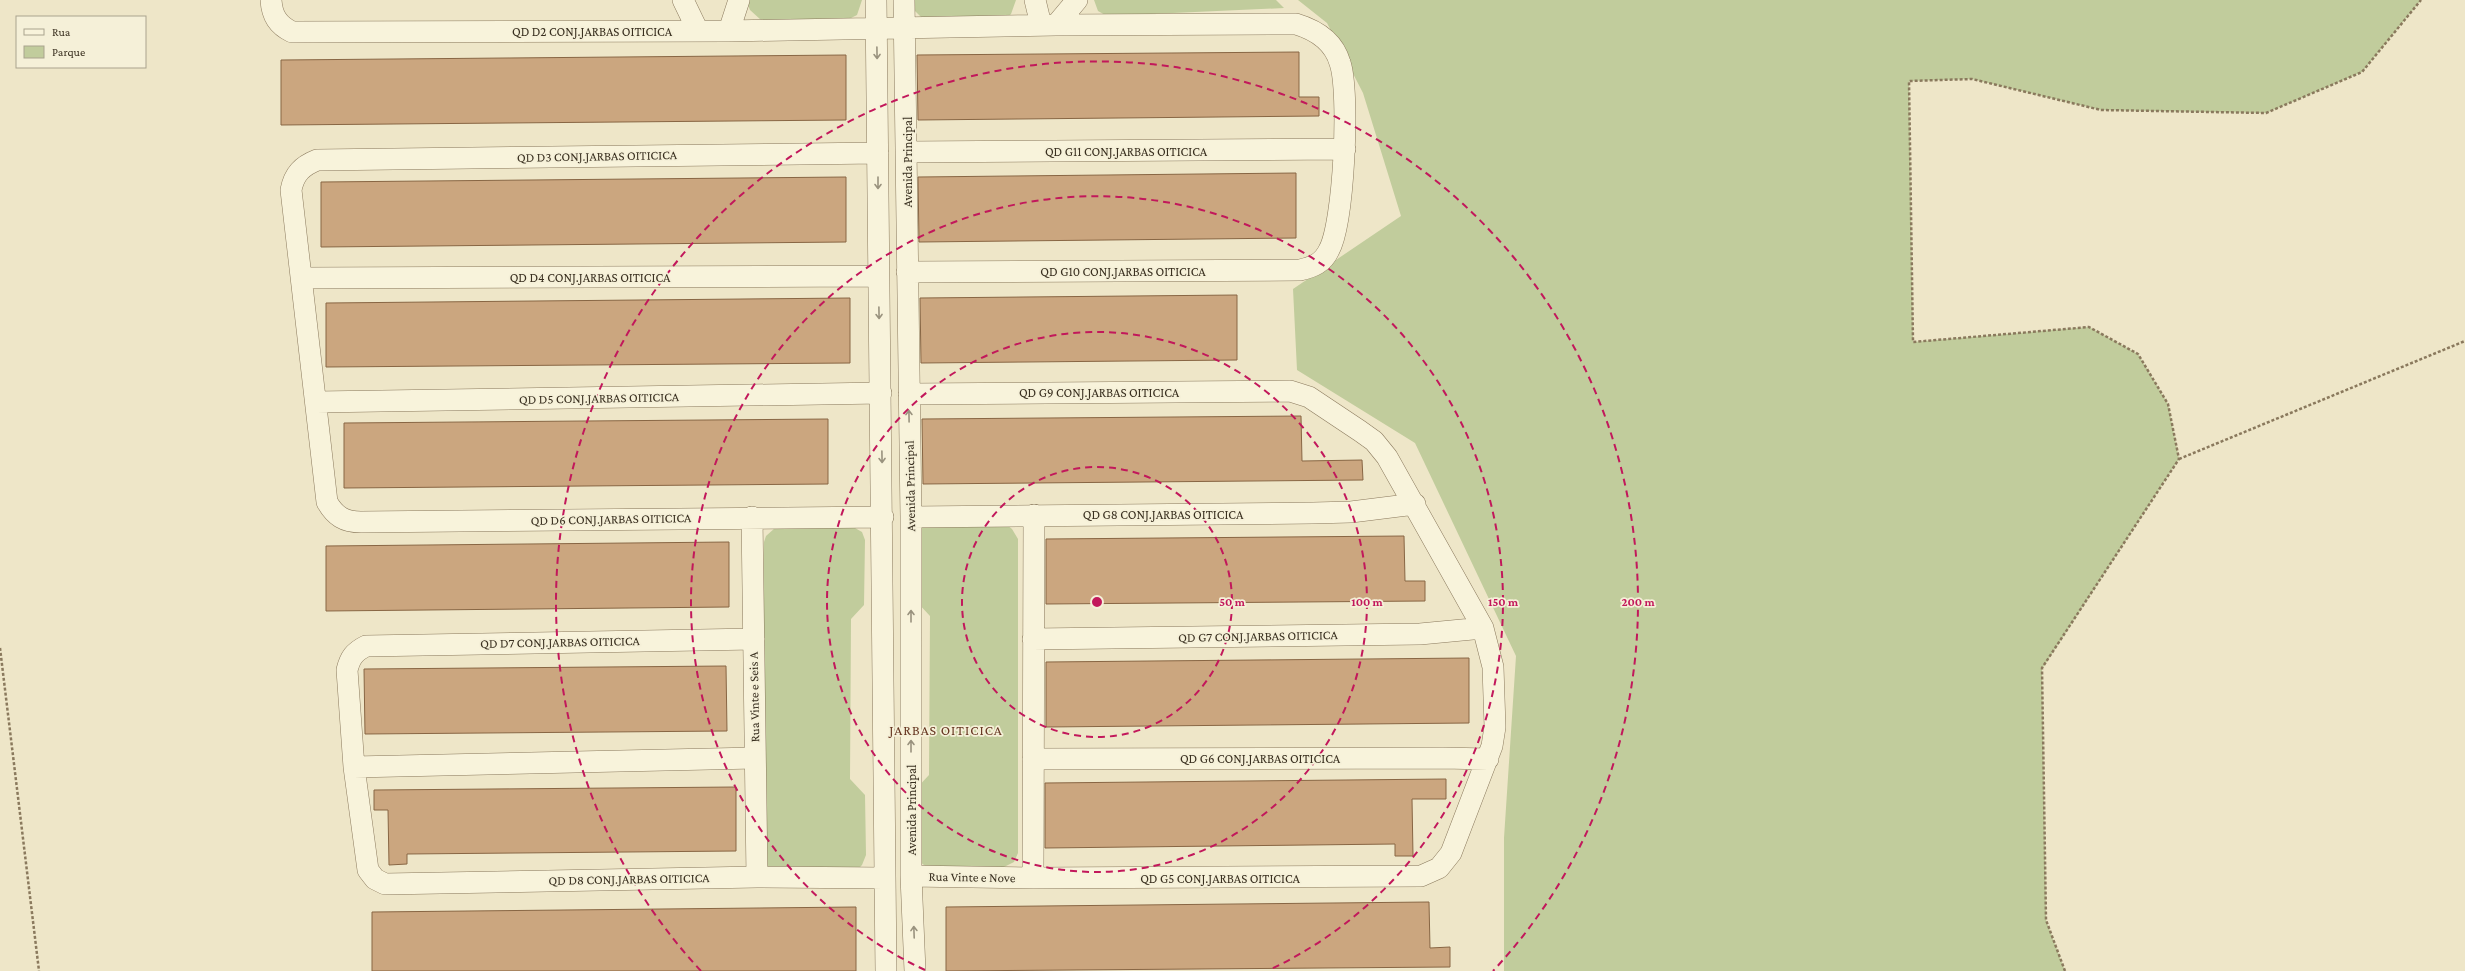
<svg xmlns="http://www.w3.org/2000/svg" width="2465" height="971" font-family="'Crimson Pro',serif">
<rect width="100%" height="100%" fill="#eee6c8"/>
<path fill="#c1cc9c" d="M 746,0 L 862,0 L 857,15 L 847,20 L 761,20 L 750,10 Z
M 912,0 L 1016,0 L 1011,14 L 1005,20 L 923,19 L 915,11 Z
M 1094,0 L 1276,0 L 1284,8 L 1107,16 L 1098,11 Z
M 1298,0 L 2421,0 L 2362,72 L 2266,113 L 2101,110 L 1972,79 L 1909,81 L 1913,342 L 2089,327 L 2138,354 L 2168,404 L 2179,459 L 2042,669 L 2046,920 L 2065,971 L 1504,971 L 1504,838 L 1516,656 L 1415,443 L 1297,370 L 1293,289 L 1401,216 L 1363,93 L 1327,23 Z
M 1007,525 L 1012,529 L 1018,539 L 1018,853 L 1014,862 L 1004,867 L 928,868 L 920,862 L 914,791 L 929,775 L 930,616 L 917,602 L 917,532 L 923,526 Z
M 775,528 L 855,528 L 862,532 L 865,540 L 864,605 L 851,619 L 850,779 L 865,795 L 866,855 L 862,865 L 859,868 L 769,868 L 760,855 L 764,542 L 766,536 Z"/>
<path fill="#cba67f" stroke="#864" d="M 1299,52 L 1299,97 L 1319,97 L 1319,116 L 918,120 L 917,55 Z
M 846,55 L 846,120 L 281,125 L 281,60 Z
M 1296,173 L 1296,238 L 919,242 L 918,177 Z
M 846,177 L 846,242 L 321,247 L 321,182 Z
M 1237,295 L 1237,360 L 921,363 L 920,298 Z
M 850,298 L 850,363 L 326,367 L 326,303 Z
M 1301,416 L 1302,461 L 1362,460 L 1363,480 L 923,484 L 922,419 Z
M 828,419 L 828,484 L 344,488 L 344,423 Z
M 1404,536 L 1405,581 L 1425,581 L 1425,601 L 1046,604 L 1046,539 Z
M 729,542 L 729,607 L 326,611 L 326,546 Z
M 1469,658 L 1469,723 L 1046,727 L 1046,662 Z
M 726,666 L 727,731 L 365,734 L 364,669 Z
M 1446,779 L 1446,799 L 1412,799 L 1413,856 L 1395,856 L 1395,844 L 1045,848 L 1045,783 Z
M 736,787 L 736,851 L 407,854 L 407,864 L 389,865 L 388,810 L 374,810 L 374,790 Z
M 1429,902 L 1430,948 L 1450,947 L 1450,967 L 946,971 L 946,907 Z
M 856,907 L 856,971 L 372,971 L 372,912 Z"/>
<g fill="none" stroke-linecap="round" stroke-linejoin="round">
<g stroke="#8a795d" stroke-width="22">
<path id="minor" d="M 271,0 C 272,16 278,25 292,32 L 729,31 L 1056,25 L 1296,24 C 1316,30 1334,42 1340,63 C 1350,92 1344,223 1329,250 C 1323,263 1313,267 1300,270 L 907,272
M 683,0 L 698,31
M 876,0 L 886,971
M 904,0 L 911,517 L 911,876 L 915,971
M 1035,0 L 1041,25
M 1056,25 L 1077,0
M 729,31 L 739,0
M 906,152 L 1345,149
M 878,153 L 317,160 C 302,166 294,174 291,190 L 327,502 C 335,516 344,522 361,522 L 883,517
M 302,278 L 878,276
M 909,394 L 1290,391 L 1309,397 L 1360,431 L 1374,441 L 1387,457 L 1483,628 L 1493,667 L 1495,727 L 1492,746 L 1451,853 L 1439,868 L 1421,876 L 1033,878 L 911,876
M 317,402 L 881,393
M 752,517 L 757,877
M 911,517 L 1313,513 L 1351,512 L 1415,504
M 754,639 L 366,646 C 354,652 350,658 347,670 L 354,767 L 368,870 L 375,879 L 385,884 L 757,877 L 884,878
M 1033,639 L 1420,634 L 1483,628
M 1033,759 L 1443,758 L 1488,759
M 354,767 L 755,758
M 1033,878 L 1034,515"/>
</g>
<path stroke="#8a795d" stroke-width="2.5" stroke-dasharray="3 2" stroke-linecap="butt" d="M 2179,459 L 2465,341
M 0,648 L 39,971
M 2065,971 L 2046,920 L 2042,668 L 2179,459 L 2168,404 L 2138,354 L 2089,327 L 1913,342 L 1909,81 L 1972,79 L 2101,110 L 2266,113 L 2362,72 L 2421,0"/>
<use href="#minor" stroke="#f8f3db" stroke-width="21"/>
</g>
<defs><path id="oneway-shaft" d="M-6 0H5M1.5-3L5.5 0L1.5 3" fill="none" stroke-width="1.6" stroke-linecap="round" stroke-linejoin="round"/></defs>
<g stroke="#99927e">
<use href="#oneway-shaft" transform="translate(877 53) rotate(89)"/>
<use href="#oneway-shaft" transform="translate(878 183) rotate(90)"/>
<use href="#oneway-shaft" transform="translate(879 313) rotate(89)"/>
<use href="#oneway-shaft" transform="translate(909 416) rotate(-91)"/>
<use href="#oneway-shaft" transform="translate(882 457) rotate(89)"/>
<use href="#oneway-shaft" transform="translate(911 616) rotate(-90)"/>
<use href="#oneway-shaft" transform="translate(911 746) rotate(-90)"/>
<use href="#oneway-shaft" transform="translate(914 932) rotate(-92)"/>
</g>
<g fill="none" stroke="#c2185b" stroke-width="2" stroke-dasharray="7 5">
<circle cx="1097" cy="602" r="135"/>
<circle cx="1097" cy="602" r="270"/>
<path d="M925 970A406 406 0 1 1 1269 970"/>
<path d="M701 971A541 541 0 1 1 1493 971"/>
</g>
<g text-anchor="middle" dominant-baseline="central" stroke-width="3.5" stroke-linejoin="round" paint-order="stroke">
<g font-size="13" fill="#3a3020" stroke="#f5f0d8">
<text x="592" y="31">QD D2 CONJ.JARBAS OITICICA</text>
<text x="1126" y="151">QD G11 CONJ.JARBAS OITICICA</text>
<text transform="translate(597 156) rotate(-1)">QD D3 CONJ.JARBAS OITICICA</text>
<text transform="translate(907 162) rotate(-90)">Avenida Principal</text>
<text x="1123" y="271">QD G10 CONJ.JARBAS OITICICA</text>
<text x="590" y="277">QD D4 CONJ.JARBAS OITICICA</text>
<text x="1099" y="392">QD G9 CONJ.JARBAS OITICICA</text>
<text transform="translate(599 398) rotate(-1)">QD D5 CONJ.JARBAS OITICICA</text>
<text transform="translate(910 486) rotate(-91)">Avenida Principal</text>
<text x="1163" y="514">QD G8 CONJ.JARBAS OITICICA</text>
<text transform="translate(611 519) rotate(-1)">QD D6 CONJ.JARBAS OITICICA</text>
<text transform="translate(1258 636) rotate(-1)">QD G7 CONJ.JARBAS OITICICA</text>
<text transform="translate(560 642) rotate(-1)">QD D7 CONJ.JARBAS OITICICA</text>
<text transform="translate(754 697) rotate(-91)">Rua Vinte e Seis A</text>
<text x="1260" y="758">QD G6 CONJ.JARBAS OITICICA</text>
<text transform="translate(911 810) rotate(-90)">Avenida Principal</text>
<text transform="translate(972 877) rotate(1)">Rua Vinte e Nove</text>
<text x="1220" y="878">QD G5 CONJ.JARBAS OITICICA</text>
<text transform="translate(629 879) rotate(-1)">QD D8 CONJ.JARBAS OITICICA</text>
</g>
<g font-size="14" letter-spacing="1" fill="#663621" stroke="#f5f0d8">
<text x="946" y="730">JARBAS OITICICA</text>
</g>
</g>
<circle cx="1097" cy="602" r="6" fill="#c2185b" stroke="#f5f0d8" stroke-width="2"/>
<g font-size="12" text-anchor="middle" font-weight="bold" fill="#c2185b" stroke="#f5f0d8" stroke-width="3.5" stroke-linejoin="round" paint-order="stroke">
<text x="1232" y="606">50 m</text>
<text x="1367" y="606">100 m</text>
<text x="1503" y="606">150 m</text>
<text x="1638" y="606">200 m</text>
</g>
<rect x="16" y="16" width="130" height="52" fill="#f5f0d8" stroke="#aaa38e"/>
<rect x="24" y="29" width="20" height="6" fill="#f8f3db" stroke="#aaa38e"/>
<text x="52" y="36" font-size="12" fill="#3a3020">Rua</text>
<rect x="24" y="46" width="20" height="12" fill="#c1cc9c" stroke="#aaa38e"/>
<text x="52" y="56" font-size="12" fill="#3a3020">Parque</text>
</svg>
